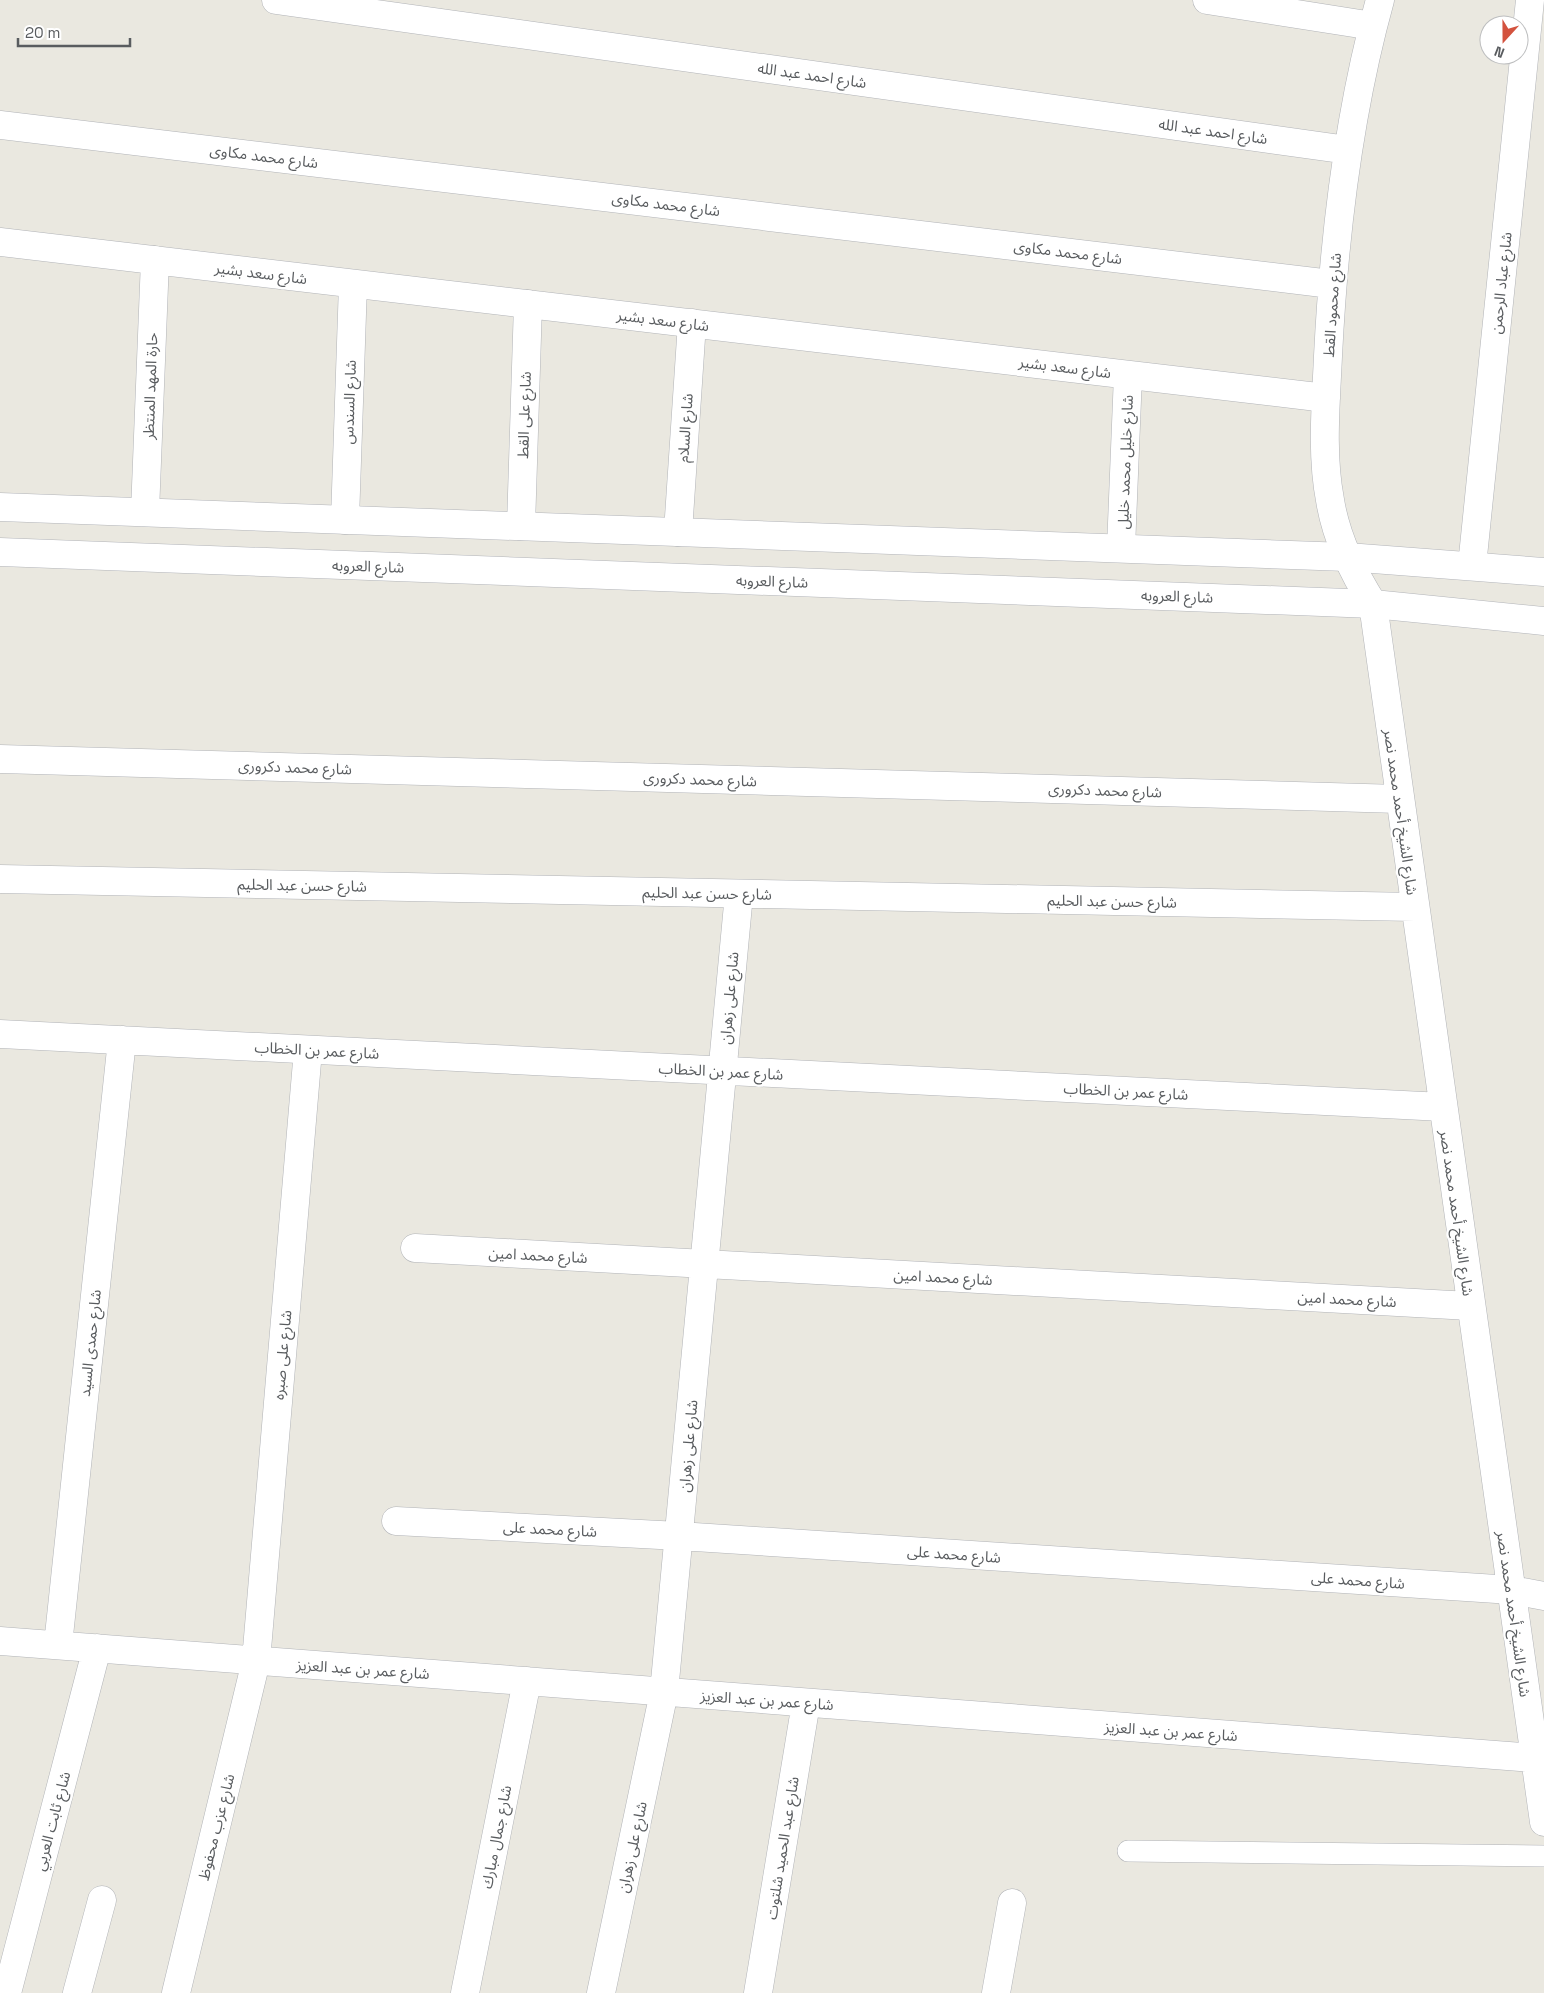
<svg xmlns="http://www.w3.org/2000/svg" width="1544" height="1993" font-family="'Space Grotesk','Noto Sans Arabic',sans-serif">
<rect width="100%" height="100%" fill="#eae8e0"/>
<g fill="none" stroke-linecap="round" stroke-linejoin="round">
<g stroke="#b1b3b7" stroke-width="22">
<path id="lane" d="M 1128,1851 L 1544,1856"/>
</g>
<g stroke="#b1b3b7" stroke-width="29">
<path id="street" d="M 276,0 L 1348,150
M 1207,0 L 1373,26
M 1380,0 C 1348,115 1334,236 1328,356 C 1326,403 1321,453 1330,500 C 1336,538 1352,571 1373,604 L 1544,1822
M 0,125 L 1331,284
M 0,242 L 1326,398
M 145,512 L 155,260
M 345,520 L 353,284
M 521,526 L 528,304
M 678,532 L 692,323
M 1121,548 L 1128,375
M 1472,566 L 1530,0
M 0,759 L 1399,799
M 0,879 L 1415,907
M 0,1034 L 1443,1107
M 415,1248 L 1470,1306
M 396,1521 L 679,1536 L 1512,1590 L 1544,1596
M 0,1641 L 1534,1758
M 58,1645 L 122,1040
M 7,1993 L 97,1648
M 77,1993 L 102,1900
M 176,1993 L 256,1661 L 308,1050
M 465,1993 L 527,1681
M 601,1993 L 664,1692 L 739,894
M 758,1993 L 806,1703
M 996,1993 L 1012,1903"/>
</g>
<g stroke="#b2b4b9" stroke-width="29">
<path id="secondary" d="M 0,507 L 1347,557 L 1544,572
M 0,552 L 1373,604 L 1544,621"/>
</g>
<use href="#lane" stroke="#fff" stroke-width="21"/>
<use href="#street" stroke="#fff" stroke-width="28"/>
<use href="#secondary" stroke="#fff" stroke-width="28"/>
</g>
<g text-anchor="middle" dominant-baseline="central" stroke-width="4.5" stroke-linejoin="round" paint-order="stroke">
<g font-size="15" fill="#595c5f" stroke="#fff">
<text transform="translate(812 75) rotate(8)">شارع احمد عبد الله</text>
<text transform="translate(1213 131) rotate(8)">شارع احمد عبد الله</text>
<text transform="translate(264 156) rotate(7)">شارع محمد مكاوى</text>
<text transform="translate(666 204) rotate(7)">شارع محمد مكاوى</text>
<text transform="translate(1068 252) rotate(7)">شارع محمد مكاوى</text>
<text transform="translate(261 273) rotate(7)">شارع سعد بشير</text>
<text transform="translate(1501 283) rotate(-84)">شارع عباد الرحمن</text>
<text transform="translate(1332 305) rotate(-86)">شارع محمود القط</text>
<text transform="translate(663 320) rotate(7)">شارع سعد بشير</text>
<text transform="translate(1065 367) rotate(7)">شارع سعد بشير</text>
<text transform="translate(150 386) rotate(-88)">حارة المهد المنتظر</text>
<text transform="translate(349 402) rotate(-88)">شارع السندس</text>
<text transform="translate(524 415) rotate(-88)">شارع على القط</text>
<text transform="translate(685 428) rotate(-86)">شارع السلام</text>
<text transform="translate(1125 462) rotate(-88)">شارع خليل محمد خليل</text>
<text transform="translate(368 566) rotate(2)">شارع العروبه</text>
<text transform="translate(772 581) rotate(2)">شارع العروبه</text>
<text transform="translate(1177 596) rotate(2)">شارع العروبه</text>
<text transform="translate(295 767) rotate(2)">شارع محمد دكرورى</text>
<text transform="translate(700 779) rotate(2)">شارع محمد دكرورى</text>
<text transform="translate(1105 790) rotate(2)">شارع محمد دكرورى</text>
<text transform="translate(1401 812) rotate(82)">شارع الشيخ أحمد محمد نصر</text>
<text transform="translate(302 885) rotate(1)">شارع حسن عبد الحليم</text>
<text transform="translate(707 893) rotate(1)">شارع حسن عبد الحليم</text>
<text transform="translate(1112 901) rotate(1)">شارع حسن عبد الحليم</text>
<text transform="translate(729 998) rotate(-85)">شارع على زهران</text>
<text transform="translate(317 1050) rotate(3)">شارع عمر بن الخطاب</text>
<text transform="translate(721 1071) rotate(3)">شارع عمر بن الخطاب</text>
<text transform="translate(1126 1091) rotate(3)">شارع عمر بن الخطاب</text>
<text transform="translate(1457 1213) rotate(82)">شارع الشيخ أحمد محمد نصر</text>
<text transform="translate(538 1255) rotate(3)">شارع محمد امين</text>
<text transform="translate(943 1277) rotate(3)">شارع محمد امين</text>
<text transform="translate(1347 1299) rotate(3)">شارع محمد امين</text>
<text transform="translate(90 1343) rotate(-84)">شارع حمدى السيد</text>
<text transform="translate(282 1355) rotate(-85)">شارع على صبره</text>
<text transform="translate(688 1446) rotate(-85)">شارع على زهران</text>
<text transform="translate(550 1529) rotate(3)">شارع محمد على</text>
<text transform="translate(954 1554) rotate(4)">شارع محمد على</text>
<text transform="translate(1358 1580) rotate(4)">شارع محمد على</text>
<text transform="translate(1514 1614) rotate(82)">شارع الشيخ أحمد محمد نصر</text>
<text transform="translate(363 1669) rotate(4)">شارع عمر بن عبد العزيز</text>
<text transform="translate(767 1700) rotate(4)">شارع عمر بن عبد العزيز</text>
<text transform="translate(1171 1731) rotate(4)">شارع عمر بن عبد العزيز</text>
<text transform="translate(52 1821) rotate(-75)">شارع ثابت العربي</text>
<text transform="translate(216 1827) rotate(-76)">شارع عزب محفوظ</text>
<text transform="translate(496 1837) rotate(-79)">شارع جمال مبارك</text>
<text transform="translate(632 1847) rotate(-78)">شارع على زهران</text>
<text transform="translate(782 1848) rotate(-81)">شارع عبد الحميد شلتوت</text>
</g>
</g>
<g transform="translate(1504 40) rotate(201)"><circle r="24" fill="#ffffff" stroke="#bdbebf"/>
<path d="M0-4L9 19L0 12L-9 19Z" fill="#d3523e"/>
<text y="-8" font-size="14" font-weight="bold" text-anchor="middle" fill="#595c5f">N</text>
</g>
<path d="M18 38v8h112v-8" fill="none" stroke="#595c5f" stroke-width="2.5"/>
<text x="25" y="38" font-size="15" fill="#595c5f" stroke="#ffffff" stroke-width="4" paint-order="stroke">20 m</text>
</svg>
